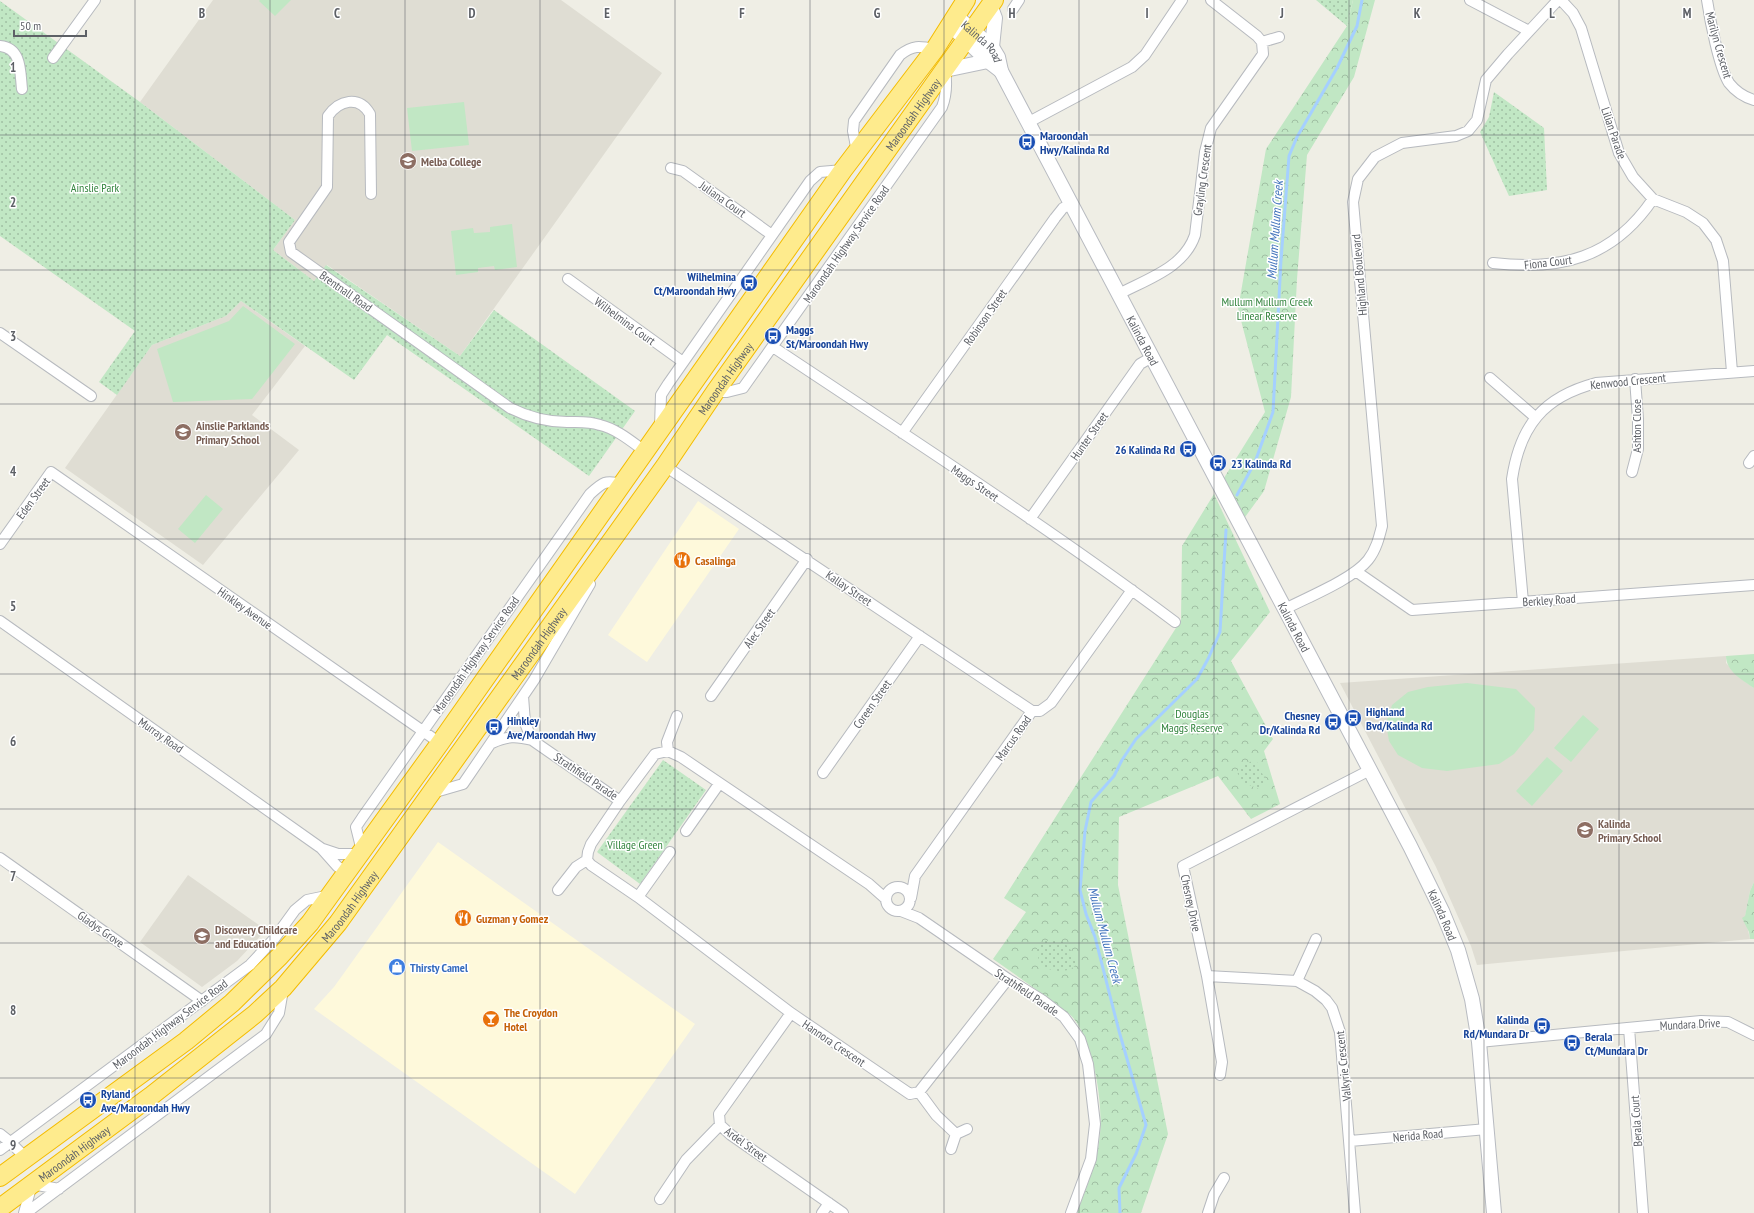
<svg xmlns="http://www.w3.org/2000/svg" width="1754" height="1213" font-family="'PT Sans Narrow',sans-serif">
<defs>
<pattern id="forest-crowns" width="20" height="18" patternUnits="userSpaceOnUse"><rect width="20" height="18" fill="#c1e7c4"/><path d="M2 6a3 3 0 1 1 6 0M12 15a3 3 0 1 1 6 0" fill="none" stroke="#a0bfa3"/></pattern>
<pattern id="park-dots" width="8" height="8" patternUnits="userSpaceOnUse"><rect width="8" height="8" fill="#c1e7c4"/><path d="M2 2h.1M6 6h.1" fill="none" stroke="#a0bfa3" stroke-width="1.8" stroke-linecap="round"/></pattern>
</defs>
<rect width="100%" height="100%" fill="#efeee5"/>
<path fill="#fef9db" d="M 698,501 L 739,529 L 647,662 L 608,635 Z
M 438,842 L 695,1024 L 575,1194 L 314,1009 L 334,987 Z"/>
<path fill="#dfddd3" d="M 213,0 L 561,0 L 662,73 L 460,356 L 327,265 L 314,281 L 273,250 L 295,220 L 140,102 Z
M 241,301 L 305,346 L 252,415 L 299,450 L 203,565 L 65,468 L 152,345 L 226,316 Z
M 1726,656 L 1726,663 L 1744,681 L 1754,688 L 1754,882 L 1750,891 L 1745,917 L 1750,939 L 1477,965 L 1471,946 L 1436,867 L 1340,683 Z
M 188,875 L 266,930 L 237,961 L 202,987 L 140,942 Z"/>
<path fill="#c1e7c4" d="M 260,0 L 291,0 L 275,16 L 259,1 Z
M 464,102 L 469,145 L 412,151 L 407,108 Z
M 512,224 L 517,267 L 495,270 L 494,266 L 478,268 L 478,272 L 456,275 L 451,231 L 473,228 L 474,233 L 490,232 L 490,227 Z
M 243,306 L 295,344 L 252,399 L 173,402 L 157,349 L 229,321 Z
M 206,495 L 223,509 L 195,543 L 178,529 Z
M 1467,683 L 1516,689 L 1535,708 L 1534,730 L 1514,754 L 1499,764 L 1447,771 L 1422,768 L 1398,755 L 1389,741 L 1386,723 L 1392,705 L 1408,692 L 1428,687 Z
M 1583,715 L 1599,729 L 1571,762 L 1554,748 Z
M 1547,757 L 1563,771 L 1532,806 L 1516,791 Z"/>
<path fill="url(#forest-crowns)" d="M 1353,0 L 1375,0 L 1354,77 L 1307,155 L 1297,279 L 1291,397 L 1264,491 L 1240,524 L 1219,486 L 1265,412 L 1238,309 L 1266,149 L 1347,26 Z
M 1214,494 L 1270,612 L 1231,661 L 1273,739 L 1264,751 L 1280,804 L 1251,819 L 1218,776 L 1119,817 L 1118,885 L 1168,1134 L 1141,1213 L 1077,1213 C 1086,1188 1098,1161 1100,1134 C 1103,1102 1094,1045 1074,1019 C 1070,1013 1061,1009 1055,1004 C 1035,988 1014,974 993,959 L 1026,912 L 1004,898 L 1181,620 L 1182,546 Z
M 1754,654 L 1754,688 C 1742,680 1726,671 1726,656 Z
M 1754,882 L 1754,939 L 1750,939 L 1749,932 L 1742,918 L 1745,916 L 1750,891 Z"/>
<path fill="url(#park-dots)" d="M 1316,0 L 1353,0 L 1347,26 Z
M 0,1 L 140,102 L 295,220 L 273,250 L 314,281 L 326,265 L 460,356 L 494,310 L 635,411 L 589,476 L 387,335 L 354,380 L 241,301 L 226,316 L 152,345 L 117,395 L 99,382 L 135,331 L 0,236 Z
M 1494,92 L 1544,128 L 1547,190 L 1509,196 L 1480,132 L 1489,117 Z
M 663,760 L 706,790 L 640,884 L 597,852 Z
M 1252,761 L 1257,762 L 1266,782 L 1259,789 L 1242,782 L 1237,772 L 1239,768 Z
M 1059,940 C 1071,947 1072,951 1076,964 C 1070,974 1052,972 1043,966 C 1038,962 1037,953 1037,947 L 1044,941 Z"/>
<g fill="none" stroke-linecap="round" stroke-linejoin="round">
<path stroke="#a5d0ff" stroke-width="3" d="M 1237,495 L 1255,462 L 1273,412 L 1281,260 L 1289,156 L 1297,137 L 1337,68 L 1357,26 L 1362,0
M 1120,1213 L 1119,1188 L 1136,1154 L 1146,1125 L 1119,1031 L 1095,937 L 1086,914 L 1080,890 L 1085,831 L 1091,802 L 1114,776 L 1122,760 L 1136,739 L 1197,679 L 1208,659 L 1220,632 L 1226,530"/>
<g stroke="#b7babf" stroke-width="12">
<path id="street" d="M 1470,0 L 1529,31
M 1561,0 L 1573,13 L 1581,28 L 1619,153 L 1633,177 L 1653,199 L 1686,212 L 1703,223 L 1716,240 L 1723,261 L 1732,372
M 1707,0 C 1710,20 1719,67 1729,83 C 1736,92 1744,97 1754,100
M 1013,9 L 1019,0
M 1262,42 L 1279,37
M 0,46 C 22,48 20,72 22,89
M 53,58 L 95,0
M 1029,122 L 1132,67 L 1145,55 L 1182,0
M 857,152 L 853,131 L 854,121 L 900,55 C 913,45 919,46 935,49
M 671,168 L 683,171 L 772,235
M 371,194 L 370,114 C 359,95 339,100 328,116 L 327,187 L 289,242 L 291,252 L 510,408 C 528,417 546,422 567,422 C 578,422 589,421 600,425 C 617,429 632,442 646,452
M 1493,263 C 1561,271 1613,258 1653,199
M 568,279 L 683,362
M 1119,294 C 1147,279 1184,268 1195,235 L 1205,152 L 1211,128 L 1263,54 L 1262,42 L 1257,36 L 1211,0
M 0,333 L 91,396
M 773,347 C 908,437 1045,525 1175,622
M 1490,378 L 1535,417
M 715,392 L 727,392 L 743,388 L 942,107 C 947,94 947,83 945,70
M 660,427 L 661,395 L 668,384 L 810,181 L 820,172 L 843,170
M 902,433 L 1055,218 L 1063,208 L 1071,204
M 1749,463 L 1754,456
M 665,466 L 1032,711
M 1632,472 L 1638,449 L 1638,419 L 1635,379
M 1030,519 L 1140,364 L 1152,357
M 0,544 L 51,472 L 440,743
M 1357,572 L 1412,610 L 1754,585
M 1523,602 L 1512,479 C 1520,426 1543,397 1596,383 L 1754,371
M 1285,609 C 1308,597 1353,579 1368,560 C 1376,550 1379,538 1382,526 L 1353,202 L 1358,179 L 1375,157 L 1402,143 L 1456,136 L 1468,131 L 1477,120 L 1486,80 L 1508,54 L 1558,0
M 0,621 L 321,848 L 337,866 L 346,873
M 523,696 L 525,723 L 532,740
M 711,696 L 807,559
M 492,743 C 507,736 516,736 532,740 L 620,801 L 655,754 L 668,751 L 681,757 L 869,884 L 886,899
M 668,751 L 667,742 L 677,716
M 823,773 L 920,636
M 432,793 L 463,784 L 534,680 L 590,584
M 620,801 L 591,844 L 588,852 L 587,860 L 591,865 L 638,897 L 791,1013 L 910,1094 L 919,1092 L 1008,979
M 686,831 L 719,784
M 323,849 L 338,854 L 360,854
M 362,851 L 356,827 L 362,818 L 590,494 C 603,482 605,480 622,484
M 0,858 L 202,1001
M886 899a12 12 0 1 1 24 0a12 12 0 1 1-24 0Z
M 558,890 L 576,867 L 587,860
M 638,897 L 670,852
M 911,898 L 915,876 L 1032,711 L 1040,711 L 1051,703 L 1132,590
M 901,911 L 919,918 L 1008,979 L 1042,1000 L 1064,1017 L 1080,1039 L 1088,1064 L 1095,1124 L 1091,1159 L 1071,1213
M 1207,976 L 1297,981 L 1315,991 L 1326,1000 L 1332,1008 L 1340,1032 L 1355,1213
M 1297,981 L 1316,939
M 791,1013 L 719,1114 L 720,1125 L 731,1135 L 843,1213
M 1629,1028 L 1643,1213
M 1479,1042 L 1701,1021 L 1728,1022 L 1754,1035
M 1220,1075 L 1222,1062 L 1207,976 L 1183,866 L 1370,770
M 919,1092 L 936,1115 L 956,1134
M 0,1134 L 10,1142 L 26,1158
M 1350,1141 L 1487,1129
M 951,1149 L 956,1134 L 967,1129
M 0,1150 L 250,965 L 274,939 L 295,910 L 307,900 L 331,895
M 660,1199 L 686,1160 L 720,1125
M 24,1213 L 32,1184 L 59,1189
M 26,1213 L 266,1034 L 279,1013 L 283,990
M 822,1213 L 829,1203
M 1208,1213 L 1214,1195 L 1224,1178"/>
</g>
<g stroke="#b8bbc1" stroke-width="16">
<g id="secondary">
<path d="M 990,5 L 995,18 L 992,47"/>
<path id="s1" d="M 956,16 L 992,47 L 998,57 L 1001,71 L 1410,846 L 1442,911 L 1458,950 L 1472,999 L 1479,1042 L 1494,1213"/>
<path d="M 950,25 L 988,61 L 1001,71"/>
<path d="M 945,70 L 988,61"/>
</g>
</g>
<g stroke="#f4bc00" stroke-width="20">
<g id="highway">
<path d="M 0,1177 L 186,1041 L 232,1003 L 280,956 L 310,923 L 440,743 L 843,170 L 935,49 L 966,0"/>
<path id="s2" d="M 0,1208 L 151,1096 L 255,1014 L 283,988 L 338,923 L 665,466 L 715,392 L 994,0"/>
</g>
</g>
<use href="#street" stroke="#fff" stroke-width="10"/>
<use href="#secondary" stroke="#fff" stroke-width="14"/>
<use href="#highway" stroke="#feeb8d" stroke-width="18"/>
</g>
<path fill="none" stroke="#5d6066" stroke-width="1" stroke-opacity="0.55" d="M 135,0 L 135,1213M 270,0 L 270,1213M 405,0 L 405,1213M 540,0 L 540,1213M 675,0 L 675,1213M 810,0 L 810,1213M 944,0 L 944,1213M 1079,0 L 1079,1213M 1214,0 L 1214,1213M 1349,0 L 1349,1213M 1484,0 L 1484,1213M 1619,0 L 1619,1213M 0,135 L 1754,135M 0,270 L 1754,270M 0,404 L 1754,404M 0,539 L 1754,539M 0,674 L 1754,674M 0,809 L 1754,809M 0,943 L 1754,943M 0,1078 L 1754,1078"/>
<defs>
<g id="bus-disc" transform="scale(0.9)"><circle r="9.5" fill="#1a4fb4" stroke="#fff"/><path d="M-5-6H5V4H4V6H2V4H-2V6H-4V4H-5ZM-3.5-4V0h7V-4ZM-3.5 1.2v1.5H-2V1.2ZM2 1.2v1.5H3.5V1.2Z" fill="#fff"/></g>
<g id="school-disc" transform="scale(0.9)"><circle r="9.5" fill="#8d6e63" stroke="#fff"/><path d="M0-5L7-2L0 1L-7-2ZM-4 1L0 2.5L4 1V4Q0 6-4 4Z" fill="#fff"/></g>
<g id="restaurant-disc" transform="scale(0.9)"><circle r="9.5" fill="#e8710a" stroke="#fff"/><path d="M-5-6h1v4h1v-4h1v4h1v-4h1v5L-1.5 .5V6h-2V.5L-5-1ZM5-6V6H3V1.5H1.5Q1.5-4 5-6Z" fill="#fff"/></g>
<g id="shop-disc" transform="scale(0.9)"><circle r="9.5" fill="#3f7fe0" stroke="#fff"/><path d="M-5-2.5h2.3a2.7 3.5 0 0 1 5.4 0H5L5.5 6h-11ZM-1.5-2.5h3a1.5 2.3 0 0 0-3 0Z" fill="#fff"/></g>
<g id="bar-disc" transform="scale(0.9)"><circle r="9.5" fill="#e8710a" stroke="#fff"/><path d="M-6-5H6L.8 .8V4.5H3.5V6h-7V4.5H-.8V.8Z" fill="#fff"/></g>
</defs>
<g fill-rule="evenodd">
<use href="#bus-disc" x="1027" y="142"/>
<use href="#school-disc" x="408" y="161"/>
<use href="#bus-disc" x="749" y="283"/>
<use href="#bus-disc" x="773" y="336"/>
<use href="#school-disc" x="183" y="432"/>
<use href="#bus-disc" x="1188" y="449"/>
<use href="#bus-disc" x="1218" y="463"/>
<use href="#restaurant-disc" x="682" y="560"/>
<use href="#bus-disc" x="1353" y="718"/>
<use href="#bus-disc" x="1333" y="722"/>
<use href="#bus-disc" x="494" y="727"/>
<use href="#school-disc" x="1585" y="830"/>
<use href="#restaurant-disc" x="463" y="918"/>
<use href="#school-disc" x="202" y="936"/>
<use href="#shop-disc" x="397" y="967"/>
<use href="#bar-disc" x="491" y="1019"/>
<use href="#bus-disc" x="1542" y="1026"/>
<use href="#bus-disc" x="1572" y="1043"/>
<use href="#bus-disc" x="88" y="1100"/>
</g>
<g text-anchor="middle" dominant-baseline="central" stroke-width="3" stroke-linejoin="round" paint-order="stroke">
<g font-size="12" fill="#5d6066" stroke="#fff">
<text stroke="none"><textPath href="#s1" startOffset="37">Kalinda Road</textPath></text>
<text transform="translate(1719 45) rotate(74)">Marilyn Crescent</text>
<text stroke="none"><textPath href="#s2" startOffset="1436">Maroondah Highway</textPath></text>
<text transform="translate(1614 133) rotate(71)">Lilian Parade</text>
<text transform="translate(1202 180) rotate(-82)">Grayling Crescent</text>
<text transform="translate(723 199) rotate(35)">Juliana Court</text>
<text transform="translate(846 244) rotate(-55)">Maroondah Highway Service Road</text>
<text transform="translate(1548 262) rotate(-7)">Fiona Court</text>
<text transform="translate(1359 275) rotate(-95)">Highland Boulevard</text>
<text transform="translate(346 291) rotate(35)">Brentnall Road</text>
<text transform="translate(985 317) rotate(-55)">Robinson Street</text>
<text transform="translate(625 321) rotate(36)">Wilhelmina Court</text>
<text stroke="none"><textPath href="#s1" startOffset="378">Kalinda Road</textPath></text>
<text stroke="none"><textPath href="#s2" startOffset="1112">Maroondah Highway</textPath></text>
<text transform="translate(1628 381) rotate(-6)">Kenwood Crescent</text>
<text transform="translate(1636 426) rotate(-90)">Ashton Close</text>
<text transform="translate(1089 436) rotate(-55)">Hunter Street</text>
<text transform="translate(975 483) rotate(34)">Maggs Street</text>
<text transform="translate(33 498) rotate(-54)">Eden Street</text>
<text transform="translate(849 588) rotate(34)">Kallay Street</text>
<text transform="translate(1549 600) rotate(-4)">Berkley Road</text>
<text transform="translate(245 608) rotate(35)">Hinkley Avenue</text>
<text stroke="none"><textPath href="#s1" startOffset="702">Kalinda Road</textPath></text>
<text transform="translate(759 628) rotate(-55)">Alec Street</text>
<text stroke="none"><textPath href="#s2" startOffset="788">Maroondah Highway</textPath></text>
<text transform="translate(476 655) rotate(-55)">Maroondah Highway Service Road</text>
<text transform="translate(872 704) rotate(-55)">Coreen Street</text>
<text transform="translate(161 735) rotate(35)">Murray Road</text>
<text transform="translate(1013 738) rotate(-55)">Marcus Road</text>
<text transform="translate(586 776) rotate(34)">Strathfield Parade</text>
<text transform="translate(1191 903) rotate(78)">Chesney Drive</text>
<text stroke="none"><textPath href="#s2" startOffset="464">Maroondah Highway</textPath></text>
<text stroke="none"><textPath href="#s1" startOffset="1026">Kalinda Road</textPath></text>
<text transform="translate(101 929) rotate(35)">Gladys Grove</text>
<text transform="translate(1027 992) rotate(34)">Strathfield Parade</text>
<text transform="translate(170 1024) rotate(-37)">Maroondah Highway Service Road</text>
<text transform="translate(1690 1024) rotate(-3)">Mundara Drive</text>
<text transform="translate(834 1043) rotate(34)">Hannora Crescent</text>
<text transform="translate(1343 1066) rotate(-96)">Valkyrie Crescent</text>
<text transform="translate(1636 1121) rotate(-94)">Berala Court</text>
<text transform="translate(1418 1135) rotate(-5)">Nerida Road</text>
<text transform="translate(746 1144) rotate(36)">Ardel Street</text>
<text stroke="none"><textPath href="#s2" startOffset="92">Maroondah Highway</textPath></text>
</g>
<g font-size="12" font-weight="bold" fill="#164399" stroke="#fff" text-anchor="start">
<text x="1040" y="135">Maroondah<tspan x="1040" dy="14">Hwy/Kalinda Rd</tspan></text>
<text x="736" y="276" text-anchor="end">Wilhelmina<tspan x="736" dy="14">Ct/Maroondah Hwy</tspan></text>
<text x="786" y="329">Maggs<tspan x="786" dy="14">St/Maroondah Hwy</tspan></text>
<text x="1175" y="449" text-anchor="end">26 Kalinda Rd</text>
<text x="1231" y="463">23 Kalinda Rd</text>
<text x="1366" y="711">Highland<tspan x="1366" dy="14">Bvd/Kalinda Rd</tspan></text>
<text x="1320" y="715" text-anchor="end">Chesney<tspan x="1320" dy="14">Dr/Kalinda Rd</tspan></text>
<text x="507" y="720">Hinkley<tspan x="507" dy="14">Ave/Maroondah Hwy</tspan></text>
<text x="1529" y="1019" text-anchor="end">Kalinda<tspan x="1529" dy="14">Rd/Mundara Dr</tspan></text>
<text x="1585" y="1036">Berala<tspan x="1585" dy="14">Ct/Mundara Dr</tspan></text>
<text x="101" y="1093">Ryland<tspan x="101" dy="14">Ave/Maroondah Hwy</tspan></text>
</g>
<g font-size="12" font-weight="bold" fill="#785e54" stroke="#fff" text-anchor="start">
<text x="421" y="161">Melba College</text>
<text x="196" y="425">Ainslie Parklands<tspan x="196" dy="14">Primary School</tspan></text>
<text x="1598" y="823">Kalinda<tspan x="1598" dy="14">Primary School</tspan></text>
<text x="215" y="929">Discovery Childcare<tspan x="215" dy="14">and Education</tspan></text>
</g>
<g font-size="12" fill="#34853f" stroke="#fff">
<text x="95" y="187">Ainslie Park</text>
<text x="1267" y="301">Mullum Mullum Creek<tspan x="1267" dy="14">Linear Reserve</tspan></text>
<text x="1192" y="713">Douglas<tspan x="1192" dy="14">Maggs Reserve</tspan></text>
<text x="635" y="844">Village Green</text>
</g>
<g font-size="12" font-weight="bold" fill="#c56008" stroke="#fff" text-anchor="start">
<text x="695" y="560">Casalinga</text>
<text x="476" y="918">Guzman y Gomez</text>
<text x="504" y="1012">The Croydon<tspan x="504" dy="14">Hotel</tspan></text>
</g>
<g font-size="12" font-weight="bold" fill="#366cbe" stroke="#fff" text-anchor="start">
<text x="410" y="967">Thirsty Camel</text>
</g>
<g font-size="13" font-style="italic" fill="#4274bc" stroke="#fff">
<text transform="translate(1275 230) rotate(-86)">Mullum Mullum Creek</text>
<text transform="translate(1105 935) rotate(75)">Mullum Mullum Creek</text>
</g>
</g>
<g font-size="13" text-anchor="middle" font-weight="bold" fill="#5d6066" stroke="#fff" stroke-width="3" stroke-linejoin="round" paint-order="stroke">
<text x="202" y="18">B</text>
<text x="337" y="18">C</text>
<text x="472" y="18">D</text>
<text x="607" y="18">E</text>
<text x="742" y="18">F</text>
<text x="877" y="18">G</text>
<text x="1012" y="18">H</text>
<text x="1147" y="18">I</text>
<text x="1282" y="18">J</text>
<text x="1417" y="18">K</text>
<text x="1552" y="18">L</text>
<text x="1687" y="18">M</text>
<text x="13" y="72">1</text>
<text x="13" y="207">2</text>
<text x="13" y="341">3</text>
<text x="13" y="476">4</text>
<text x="13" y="611">5</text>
<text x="13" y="746">6</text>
<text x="13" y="881">7</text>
<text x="13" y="1015">8</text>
<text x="13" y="1150">9</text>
</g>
<path d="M14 30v6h72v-6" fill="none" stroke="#5d6066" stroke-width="2"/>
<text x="20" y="30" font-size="12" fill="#5d6066" stroke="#ffffff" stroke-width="3" paint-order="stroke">50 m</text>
</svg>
